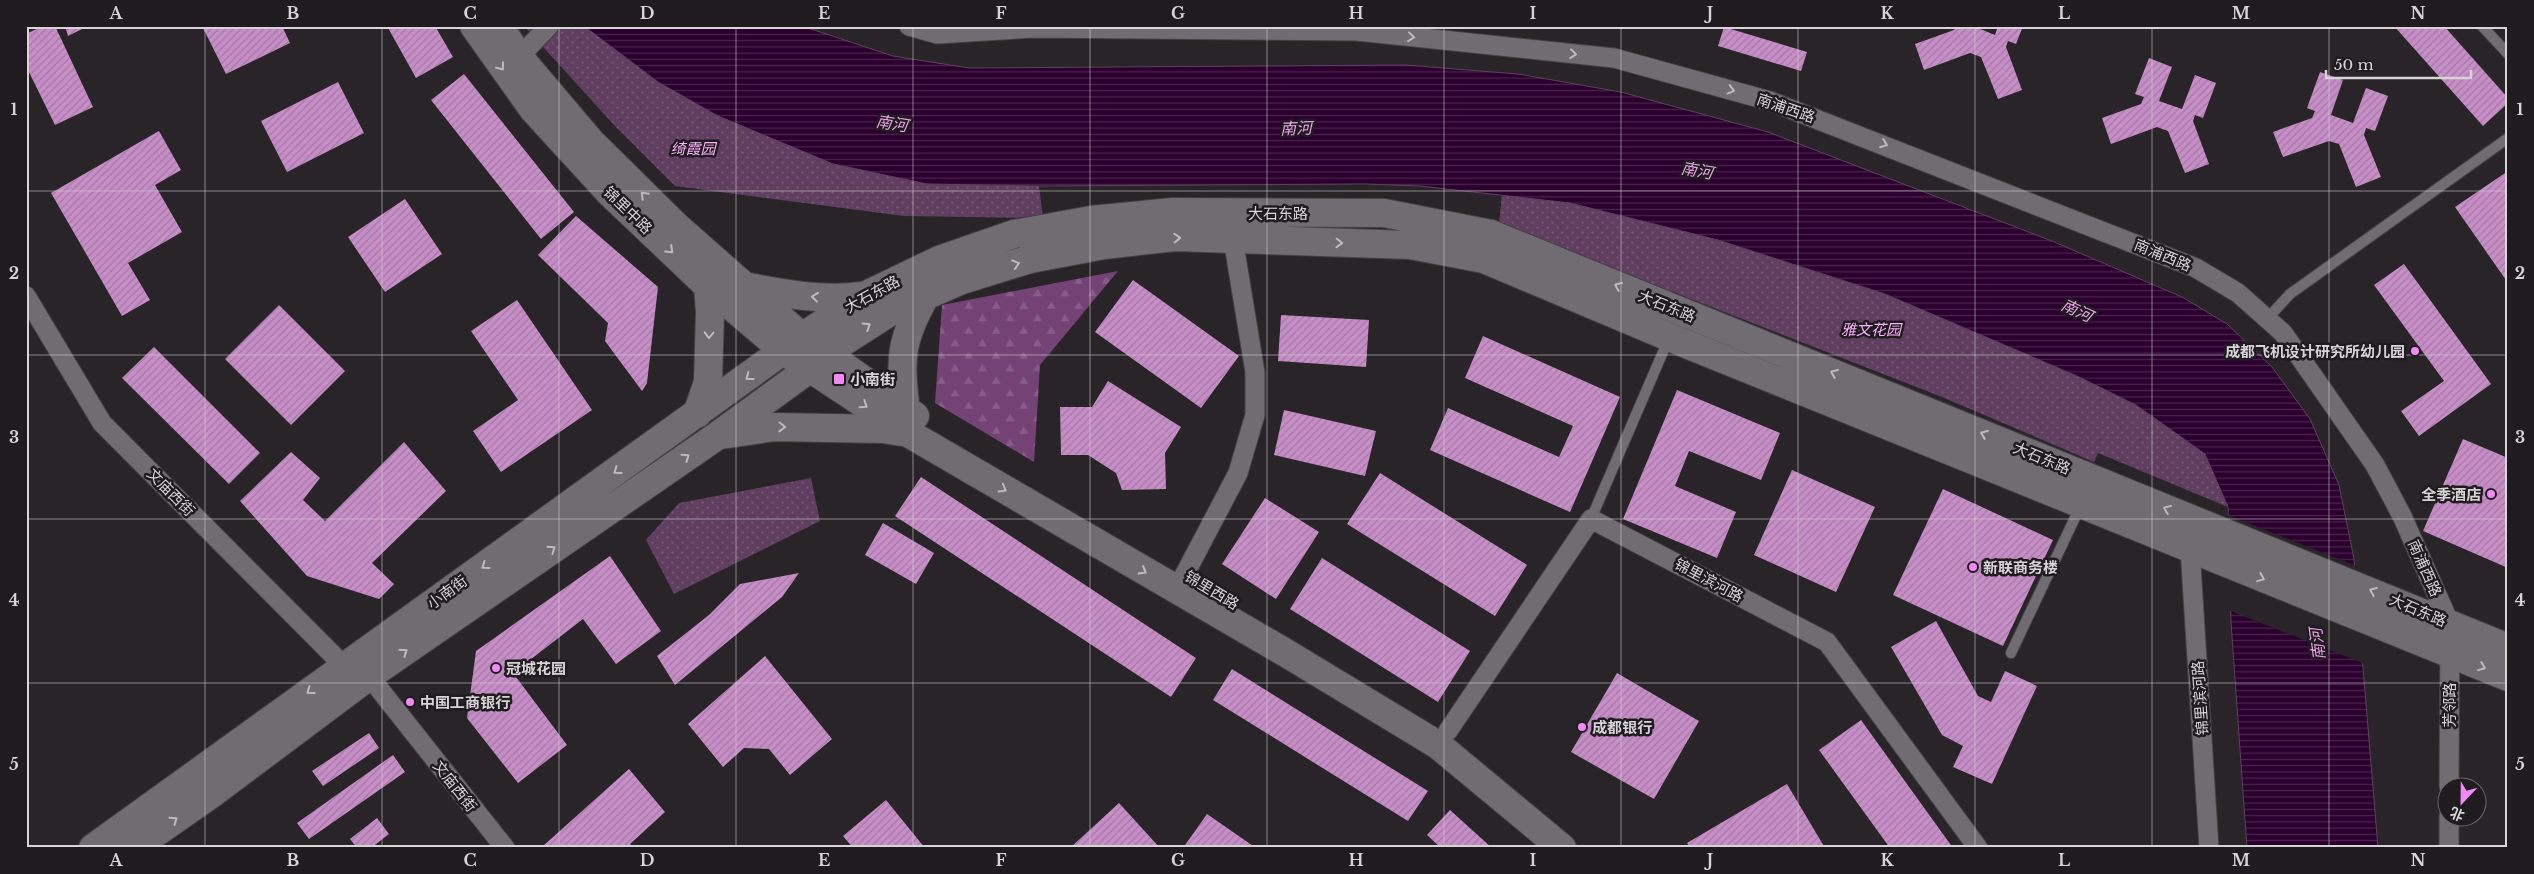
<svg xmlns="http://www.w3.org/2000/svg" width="2534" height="874" font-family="'Libre Baskerville','Noto Sans SC',serif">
<defs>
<pattern id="forest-firs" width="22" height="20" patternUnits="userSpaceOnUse" patternTransform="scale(1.25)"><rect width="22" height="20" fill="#754276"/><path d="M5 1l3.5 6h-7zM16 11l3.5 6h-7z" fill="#885c89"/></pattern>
<pattern id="park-dots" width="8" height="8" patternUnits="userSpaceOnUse" patternTransform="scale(1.25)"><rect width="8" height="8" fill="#603e60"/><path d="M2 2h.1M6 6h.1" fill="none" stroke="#765976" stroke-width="1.8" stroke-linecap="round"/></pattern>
<pattern id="water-rules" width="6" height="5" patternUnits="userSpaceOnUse" patternTransform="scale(1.25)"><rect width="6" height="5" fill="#2b002e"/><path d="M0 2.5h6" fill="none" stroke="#49244c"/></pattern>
<pattern id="building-hatch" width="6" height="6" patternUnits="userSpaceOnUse" patternTransform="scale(1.25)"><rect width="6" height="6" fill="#c68dc6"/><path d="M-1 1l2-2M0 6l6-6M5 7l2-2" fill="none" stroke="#a47aa4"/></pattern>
</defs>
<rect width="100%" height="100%" fill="#282428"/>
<path fill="url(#forest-firs)" d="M 1118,271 L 1040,365 L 1034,462 L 935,403 L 942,305 Z"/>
<path fill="url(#park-dots)" d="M 524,26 L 584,26 L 658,82 L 927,184 L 1039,186 L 1043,218 L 904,216 L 675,186 L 614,125 Z
M 1502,194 L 1570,203 L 1718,240 L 1885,294 L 2077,376 L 2136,405 L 2205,454 L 2228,507 L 2098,453 L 2094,462 L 1942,397 L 1499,224 Z
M 811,478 L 820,521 L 674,594 L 646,540 L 679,503 Z"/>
<path fill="url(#water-rules)" stroke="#5f4061" d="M 584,26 L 802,26 L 893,56 L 969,68 L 1406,65 L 1518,74 L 1621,92 L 1768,132 L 2052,241 L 2182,297 L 2227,324 L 2272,367 L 2310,419 L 2339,485 L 2354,559 L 2378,848 L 2247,848 L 2231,622 L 2228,507 L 2205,454 L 2136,405 L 2077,376 L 1885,294 L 1718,240 L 1570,203 L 1420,186 L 1365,184 L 1039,186 L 927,184 L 833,164 L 718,116 L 658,82 Z"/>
<path fill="#282428" d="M 2225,514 L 2357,566 L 2365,664 L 2228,610 Z"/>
<path fill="url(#building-hatch)" d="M 43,26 L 55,26 L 93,107 L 55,125 L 26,66 L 26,34 Z
M 65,26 L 88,26 L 68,36 Z
M 202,26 L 282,26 L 290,43 L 226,74 Z
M 387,26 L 435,26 L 453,57 L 416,78 Z
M 1956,26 L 1973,26 L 1995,35 L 1998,26 L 2023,26 L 2016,44 L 2008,41 L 2006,47 L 2022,90 L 1998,99 L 1981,57 L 1970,53 L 1924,70 L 1915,44 L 1954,30 Z
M 2394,26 L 2444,26 L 2508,98 L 2508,103 L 2483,126 Z
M 1724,27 L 1807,52 L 1801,71 L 1718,46 Z
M 2149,58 L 2172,67 L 2159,101 L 2182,109 L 2195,75 L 2216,83 L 2203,118 L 2195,115 L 2193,121 L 2209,164 L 2185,173 L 2168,131 L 2157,127 L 2111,144 L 2102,118 L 2141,104 L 2144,97 L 2135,94 Z
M 2320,72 L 2343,80 L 2331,115 L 2353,123 L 2366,88 L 2388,96 L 2375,131 L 2366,128 L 2364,135 L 2381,177 L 2356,187 L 2339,144 L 2329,141 L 2283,157 L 2273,132 L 2312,118 L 2315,111 L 2307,108 Z
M 464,74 L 574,212 L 541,239 L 431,100 Z
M 338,82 L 364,133 L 287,172 L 261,121 Z
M 159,131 L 181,170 L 155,185 L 182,232 L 128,263 L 150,300 L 122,316 L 51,193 Z
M 2508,171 L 2508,283 L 2455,207 Z
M 405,199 L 442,254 L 385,292 L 348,237 Z
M 576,216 L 658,287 L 647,383 L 642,391 L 605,341 L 608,323 L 538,255 Z
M 2404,264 L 2491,384 L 2419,436 L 2401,411 L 2444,381 L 2374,285 Z
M 1133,280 L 1239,356 L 1201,408 L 1095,332 Z
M 517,300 L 592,410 L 501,472 L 473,431 L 518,400 L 471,331 Z
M 279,305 L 345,371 L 291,425 L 225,359 Z
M 1281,315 L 1369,320 L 1366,367 L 1278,361 Z
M 1483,336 L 1620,397 L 1570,512 L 1430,450 L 1448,408 L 1559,457 L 1573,426 L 1465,378 Z
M 154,347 L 260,453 L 229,484 L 122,378 Z
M 1108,381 L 1181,427 L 1165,453 L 1166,489 L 1122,490 L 1116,473 L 1088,455 L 1061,455 L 1060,407 L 1092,407 Z
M 1677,390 L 1780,433 L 1761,480 L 1689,451 L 1675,486 L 1736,512 L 1717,558 L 1623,519 Z
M 1284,410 L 1376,431 L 1365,476 L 1274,455 Z
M 2463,439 L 2508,458 L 2508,568 L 2423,531 Z
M 404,442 L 446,491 L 372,563 L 394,584 L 379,599 L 307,576 L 240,501 L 291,452 L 320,478 L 303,500 L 325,521 Z
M 1792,470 L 1875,507 L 1836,592 L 1754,555 Z
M 1380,473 L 1527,565 L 1495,616 L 1347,524 Z
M 921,477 L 1196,658 L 1171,697 L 895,516 Z
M 1943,489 L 2053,540 L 2003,646 L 1893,595 Z
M 1265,498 L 1319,532 L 1276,599 L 1222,564 Z
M 883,523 L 934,553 L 916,584 L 865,555 Z
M 610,556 L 661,631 L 616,664 L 583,619 L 513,673 L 567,745 L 518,783 L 467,718 L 476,651 Z
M 1322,558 L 1470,651 L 1438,702 L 1290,609 Z
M 799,573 L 782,597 L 675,685 L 657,656 L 709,615 L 740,584 Z
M 1936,621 L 1978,696 L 1991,702 L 2005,671 L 2037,686 L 1992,784 L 1953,767 L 1963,746 L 1942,735 L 1891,647 Z
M 765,656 L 832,739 L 790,775 L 769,749 L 744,748 L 723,767 L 688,724 Z
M 1232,669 L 1428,791 L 1408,821 L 1213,700 Z
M 1617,673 L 1699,721 L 1654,799 L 1571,752 Z
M 1861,720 L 1953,848 L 1890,848 L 1819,750 Z
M 369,733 L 379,748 L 323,786 L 312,771 Z
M 393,755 L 405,772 L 309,839 L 297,823 Z
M 629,769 L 665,812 L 630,844 L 633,848 L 545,848 L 543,846 Z
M 1787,784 L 1825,848 L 1690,848 L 1687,843 Z
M 886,800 L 925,848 L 853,848 L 843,836 Z
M 1119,803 L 1160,848 L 1070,848 Z
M 1450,810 L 1492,848 L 1441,848 L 1427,835 Z
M 1207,814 L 1256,848 L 1183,848 Z
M 377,818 L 389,834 L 371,848 L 357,848 L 350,839 Z"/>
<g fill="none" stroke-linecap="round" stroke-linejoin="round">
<g stroke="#444144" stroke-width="12">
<path id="lane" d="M 2482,26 L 2508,54
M 2267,319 L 2290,294 L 2508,138
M 1591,519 L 1669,338
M 2011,653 L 2081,505"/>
</g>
<g stroke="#444144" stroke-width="21">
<path id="street" d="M 909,26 L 937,34 L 1033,28 L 1357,31 L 1614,58 L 1770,101 L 2196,268 L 2238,293 L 2283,333 L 2375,465 L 2402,516 L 2450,624 L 2449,786
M 519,57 L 549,26
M 26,296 L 102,423 L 344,666
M 2190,549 L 2209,848
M 1176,591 L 1238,473 L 1255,415 L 1255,372 L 1233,239
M 369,676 L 505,848
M 1448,731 L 1591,519 L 1827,642 L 1978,848
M 2449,816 L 2449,848"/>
</g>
<g stroke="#444144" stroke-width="30">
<path id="secondary" d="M 474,26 L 533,109 L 610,193 L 710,288 L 784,351 L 908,433 L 1286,653 L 1438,745 L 1562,848
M 499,26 L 519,57 L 591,142 L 675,225 L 802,337 L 915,416
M 744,286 C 783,294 822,301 862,296
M 906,411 C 899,361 900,340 926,295
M 697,414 L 708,382 L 710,312 L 708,286
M 721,435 L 774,427 L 883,429 L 902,432
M 93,848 L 802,337 L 864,296 L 939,260 L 1014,234 L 1091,220 L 1173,212 L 1384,213 L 1491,234 L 2508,648
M 134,848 L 210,795 L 369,676 L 717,436 L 809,369 L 826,353 L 893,310 L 962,280 L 1030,259 L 1104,245 L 1175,237 L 1410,245 L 1484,259 L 1669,337 L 2508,677"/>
</g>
<use href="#lane" stroke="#716c71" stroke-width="10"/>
<use href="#street" stroke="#716c71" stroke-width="19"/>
<use href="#secondary" stroke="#716c71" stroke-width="28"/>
</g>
<defs><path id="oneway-chevron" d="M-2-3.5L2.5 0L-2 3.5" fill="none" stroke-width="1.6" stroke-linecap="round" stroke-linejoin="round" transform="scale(1.25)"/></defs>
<g stroke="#bebabe">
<use href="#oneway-chevron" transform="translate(1411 37) rotate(6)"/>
<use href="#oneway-chevron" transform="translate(1573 54) rotate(6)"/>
<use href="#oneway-chevron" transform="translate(501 67) rotate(53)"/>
<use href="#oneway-chevron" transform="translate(1731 90) rotate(15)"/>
<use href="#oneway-chevron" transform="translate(1884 144) rotate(21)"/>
<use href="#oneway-chevron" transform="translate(644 195) rotate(-135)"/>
<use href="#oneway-chevron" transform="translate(1177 238) rotate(-2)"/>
<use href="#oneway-chevron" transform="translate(1339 243) rotate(2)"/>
<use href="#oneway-chevron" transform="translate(670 250) rotate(44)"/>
<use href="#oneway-chevron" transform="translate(1016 264) rotate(-17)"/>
<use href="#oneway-chevron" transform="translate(1618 286) rotate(-158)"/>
<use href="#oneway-chevron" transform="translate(815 297) rotate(-174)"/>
<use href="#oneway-chevron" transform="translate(867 326) rotate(-32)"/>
<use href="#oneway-chevron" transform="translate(709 335) rotate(92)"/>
<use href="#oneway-chevron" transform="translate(1834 373) rotate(-158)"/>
<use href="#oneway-chevron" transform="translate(749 377) rotate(144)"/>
<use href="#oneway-chevron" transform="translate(864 405) rotate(33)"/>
<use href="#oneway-chevron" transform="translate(782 427) rotate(1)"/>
<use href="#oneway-chevron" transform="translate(1984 434) rotate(-158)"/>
<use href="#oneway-chevron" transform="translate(686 457) rotate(-35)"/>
<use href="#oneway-chevron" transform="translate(617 471) rotate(144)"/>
<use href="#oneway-chevron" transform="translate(1003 489) rotate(30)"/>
<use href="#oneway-chevron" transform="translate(2167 509) rotate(-158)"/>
<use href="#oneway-chevron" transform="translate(552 549) rotate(-35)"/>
<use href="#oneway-chevron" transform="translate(485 566) rotate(144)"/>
<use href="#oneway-chevron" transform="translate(1143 571) rotate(30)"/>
<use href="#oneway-chevron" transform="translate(2261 578) rotate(22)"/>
<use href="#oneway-chevron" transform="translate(2373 591) rotate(-158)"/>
<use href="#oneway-chevron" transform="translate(404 652) rotate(-35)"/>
<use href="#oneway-chevron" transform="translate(2482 667) rotate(22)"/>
<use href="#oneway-chevron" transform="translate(310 691) rotate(144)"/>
<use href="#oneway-chevron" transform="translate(174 820) rotate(-35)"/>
</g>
<path fill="none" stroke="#d7d4d7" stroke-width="1" stroke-opacity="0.55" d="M 205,26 L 205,848M 382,26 L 382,848M 559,26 L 559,848M 736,26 L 736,848M 913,26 L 913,848M 1090,26 L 1090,848M 1267,26 L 1267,848M 1444,26 L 1444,848M 1621,26 L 1621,848M 1798,26 L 1798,848M 1975,26 L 1975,848M 2152,26 L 2152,848M 2329,26 L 2329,848M 26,191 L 2508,191M 26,355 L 2508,355M 26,519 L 2508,519M 26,683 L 2508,683"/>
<g fill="#f18af4" stroke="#1f1b1f" stroke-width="2">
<circle cx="2415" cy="351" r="5"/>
<rect x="833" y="373" width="12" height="12" rx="2.5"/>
<circle cx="2491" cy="494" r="5"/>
<circle cx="1973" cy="567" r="5"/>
<circle cx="496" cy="668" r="5"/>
<circle cx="410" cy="702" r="5"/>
<circle cx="1582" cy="727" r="5"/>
</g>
<g text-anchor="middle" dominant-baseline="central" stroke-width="5" stroke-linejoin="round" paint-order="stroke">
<g font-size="15" fill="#d7d4d7" stroke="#1f1b1f">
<text transform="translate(1786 108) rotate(19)">南浦西路</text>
<text transform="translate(628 210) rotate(44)">锦里中路</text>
<text x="1278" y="213">大石东路</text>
<text transform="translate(2163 255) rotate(22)">南浦西路</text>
<text transform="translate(872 294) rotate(-29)">大石东路</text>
<text transform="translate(1667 306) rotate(22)">大石东路</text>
<text transform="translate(2042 458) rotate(22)">大石东路</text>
<text transform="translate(171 492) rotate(45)">文庙西街</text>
<text transform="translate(2425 568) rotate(66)">南浦西路</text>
<text transform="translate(1709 580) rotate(28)">锦里滨河路</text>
<text transform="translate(1212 590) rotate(31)">锦里西路</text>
<text transform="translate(447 592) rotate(-36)">小南街</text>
<text transform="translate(2418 610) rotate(23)">大石东路</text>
<text transform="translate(2200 698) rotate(-94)">锦里滨河路</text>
<text transform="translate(2449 705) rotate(-90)">芳邻路</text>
<text transform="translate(455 786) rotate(52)">文庙西街</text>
</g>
<g font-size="15" font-style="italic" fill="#feb1ff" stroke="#1f1b1f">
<text x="693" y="148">绮霞园</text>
<text x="1871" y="329">雅文花园</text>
</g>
<g font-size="15" font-weight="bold" fill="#d7d4d7" stroke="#1f1b1f" text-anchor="start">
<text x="2405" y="351" text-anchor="end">成都飞机设计研究所幼儿园</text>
<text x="850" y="379">小南街</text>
<text x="2481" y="494" text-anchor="end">全季酒店</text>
<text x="1983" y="567">新联商务楼</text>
<text x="506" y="668">冠城花园</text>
<text x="420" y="702">中国工商银行</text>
<text x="1592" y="727">成都银行</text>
</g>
<g font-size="16" font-style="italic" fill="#eca1ed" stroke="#1f1b1f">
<text transform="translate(892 123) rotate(9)">南河</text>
<text transform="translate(1296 128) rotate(-2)">南河</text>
<text transform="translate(1697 170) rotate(10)">南河</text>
<text transform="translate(2077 310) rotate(25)">南河</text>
<text transform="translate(2317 644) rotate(-97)">南河</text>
</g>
</g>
<rect width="2534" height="874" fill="none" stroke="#1f1b1f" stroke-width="55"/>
<g transform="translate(2462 802) rotate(202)"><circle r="24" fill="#1f1b1f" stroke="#696569"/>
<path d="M0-4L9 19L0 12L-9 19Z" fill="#f18af4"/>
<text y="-8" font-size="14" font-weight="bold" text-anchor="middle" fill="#d7d4d7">北</text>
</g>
<path d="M2326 70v8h145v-8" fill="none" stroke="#d7d4d7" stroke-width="2.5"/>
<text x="2334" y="70" font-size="15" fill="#d7d4d7" stroke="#1f1b1f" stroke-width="4" paint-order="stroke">50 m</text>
<rect x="28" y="28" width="2478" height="818" fill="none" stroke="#d7d4d7" stroke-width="2"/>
<g font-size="16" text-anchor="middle" font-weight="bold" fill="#d7d4d7">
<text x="116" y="19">A</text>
<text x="293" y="19">B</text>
<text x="470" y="19">C</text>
<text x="647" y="19">D</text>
<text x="824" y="19">E</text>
<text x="1001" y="19">F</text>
<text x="1178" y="19">G</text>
<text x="1356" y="19">H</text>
<text x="1533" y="19">I</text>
<text x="1710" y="19">J</text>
<text x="1887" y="19">K</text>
<text x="2064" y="19">L</text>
<text x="2241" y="19">M</text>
<text x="2418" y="19">N</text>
<text x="14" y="115">1</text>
<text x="2520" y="115">1</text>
<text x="14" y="279">2</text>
<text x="2520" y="279">2</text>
<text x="14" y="443">3</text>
<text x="2520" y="443">3</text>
<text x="14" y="606">4</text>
<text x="2520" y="606">4</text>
<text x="14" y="770">5</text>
<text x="2520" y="770">5</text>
<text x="116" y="866">A</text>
<text x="293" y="866">B</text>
<text x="470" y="866">C</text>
<text x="647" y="866">D</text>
<text x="824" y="866">E</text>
<text x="1001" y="866">F</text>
<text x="1178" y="866">G</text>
<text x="1356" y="866">H</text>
<text x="1533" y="866">I</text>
<text x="1710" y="866">J</text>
<text x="1887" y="866">K</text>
<text x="2064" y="866">L</text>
<text x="2241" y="866">M</text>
<text x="2418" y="866">N</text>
</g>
</svg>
